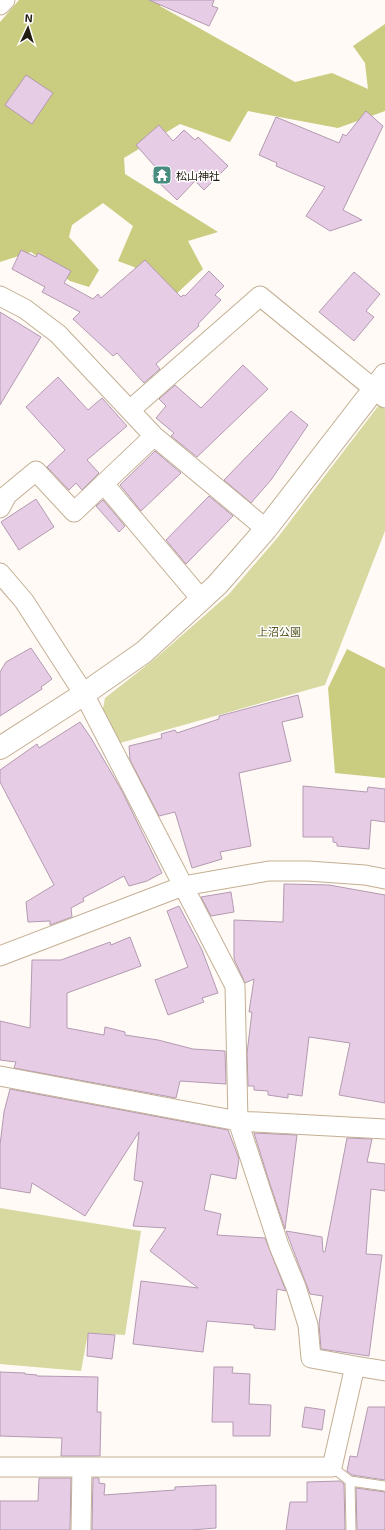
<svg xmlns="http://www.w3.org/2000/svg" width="385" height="1530" font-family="'Exo 2','Noto Sans JP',sans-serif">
<rect width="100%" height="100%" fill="#fffaf5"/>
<path fill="#d7d9a1" d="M 379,405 L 385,409 L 385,531 L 325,685 L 120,743 L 102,714 L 105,698 L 156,658 L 229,594 L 278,537 Z
M 0,1208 L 141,1231 L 125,1335 L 88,1333 L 81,1371 L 0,1364 Z"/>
<path fill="#cacc80" d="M 19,0 L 164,0 L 160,6 L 295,82 L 332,73 L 368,89 L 365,63 L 353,46 L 385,24 L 385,111 L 338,128 L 248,111 L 230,142 L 180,124 L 124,158 L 125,174 L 218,232 L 188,241 L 203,269 L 157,312 L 162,290 L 134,267 L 118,261 L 133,226 L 103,203 L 72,225 L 69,237 L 99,270 L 89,287 L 70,281 L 31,252 L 0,262 L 0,22 Z
M 347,649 L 385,668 L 385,778 L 335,773 L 328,688 Z"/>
<path fill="#e7cce5" stroke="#b39ab1" d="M 149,0 L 214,0 L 212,6 L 218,8 L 209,26 Z
M 26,75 L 53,93 L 32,124 L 5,105 Z
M 366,111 L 383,126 L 343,210 L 362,220 L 330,231 L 306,216 L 325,187 L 276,166 L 277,163 L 259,155 L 276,117 L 339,143 L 343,134 L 346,136 Z
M 159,125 L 173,141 L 184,130 L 195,140 L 198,137 L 228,166 L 204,190 L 195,181 L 177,200 L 152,176 L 158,170 L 136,145 Z
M 21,250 L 36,257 L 38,253 L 71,271 L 64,283 L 93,299 L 98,294 L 101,298 L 145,260 L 181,297 L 183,295 L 185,296 L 209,271 L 224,286 L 215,295 L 221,300 L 198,324 L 199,326 L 156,364 L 160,369 L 144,383 L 117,353 L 113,356 L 73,319 L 80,312 L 42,292 L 45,287 L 12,269 Z
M 354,272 L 380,294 L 366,311 L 374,317 L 354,341 L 319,312 Z
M 0,312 L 41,337 L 0,405 Z
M 243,365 L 268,389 L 197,457 L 171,436 L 174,433 L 156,418 L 166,406 L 159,399 L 175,385 L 201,408 Z
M 58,377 L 88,410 L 102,398 L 127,426 L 87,460 L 99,473 L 82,490 L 76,483 L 69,490 L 47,467 L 65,450 L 26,407 Z
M 291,411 L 308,425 L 271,480 L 251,503 L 224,480 Z
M 155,451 L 181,473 L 141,511 L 120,485 Z
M 209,496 L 233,516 L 186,564 L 166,540 Z
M 36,499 L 54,527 L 19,550 L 1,522 Z
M 103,500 L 125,526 L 119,532 L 96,506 Z
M 31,648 L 52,679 L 41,687 L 42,689 L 0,716 L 0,672 L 6,662 Z
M 298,695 L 303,717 L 282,722 L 291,761 L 239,773 L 251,846 L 220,852 L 222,859 L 192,868 L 175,812 L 159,816 L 130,760 L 129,746 L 162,738 L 161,734 L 175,730 L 177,733 L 219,719 L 219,716 Z
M 80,722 L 91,738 L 122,791 L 162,873 L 147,881 L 129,886 L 124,876 L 83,898 L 84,901 L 71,908 L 72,917 L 50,925 L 50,921 L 28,922 L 26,902 L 54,885 L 0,782 L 0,770 L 37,744 L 39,748 Z
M 303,786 L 367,792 L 368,787 L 385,789 L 385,822 L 371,820 L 369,849 L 337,846 L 337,843 L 333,842 L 333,837 L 303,837 Z
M 284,884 L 329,885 L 385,895 L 385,1103 L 339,1095 L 350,1043 L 309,1037 L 302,1096 L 288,1094 L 288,1098 L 268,1095 L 268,1091 L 254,1090 L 254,1086 L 248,1086 L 247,1053 L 252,1012 L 249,1012 L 254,979 L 245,983 L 234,959 L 234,920 L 283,922 Z
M 231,892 L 234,912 L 211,916 L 201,897 Z
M 179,906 L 202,950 L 218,993 L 202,998 L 204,1002 L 168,1015 L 155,980 L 188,967 L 167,911 Z
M 130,937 L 141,966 L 67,993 L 67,1028 L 104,1035 L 105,1027 L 125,1032 L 125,1035 L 158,1040 L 193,1049 L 225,1051 L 226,1084 L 180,1081 L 176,1098 L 14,1068 L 16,1062 L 0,1060 L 0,1021 L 30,1028 L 32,960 L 61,960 L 110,942 L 111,945 Z
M 10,1089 L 228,1130 L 239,1159 L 236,1179 L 211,1174 L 204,1210 L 221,1214 L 217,1235 L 265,1238 L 286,1291 L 277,1289 L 275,1330 L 254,1328 L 254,1325 L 207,1321 L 203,1352 L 133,1344 L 141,1281 L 198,1288 L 150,1251 L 166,1228 L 133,1226 L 143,1182 L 134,1180 L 139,1132 L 85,1216 L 32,1183 L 30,1193 L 0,1188 L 0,1145 L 4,1112 Z
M 254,1133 L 297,1135 L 285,1229 L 269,1181 Z
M 347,1138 L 372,1139 L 367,1162 L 385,1164 L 385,1191 L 371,1189 L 366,1254 L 382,1255 L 369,1356 L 321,1349 L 319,1324 L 323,1296 L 310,1294 L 286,1231 L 322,1237 L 323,1252 L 325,1252 Z
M 88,1333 L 115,1335 L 112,1359 L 87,1356 Z
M 214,1367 L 233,1367 L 232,1373 L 250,1374 L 249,1404 L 271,1405 L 270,1436 L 233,1436 L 233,1422 L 212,1422 Z
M 0,1372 L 25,1373 L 25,1374 L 37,1375 L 37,1376 L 98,1377 L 97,1412 L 101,1412 L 100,1456 L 61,1456 L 62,1438 L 0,1436 Z
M 305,1407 L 325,1410 L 322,1430 L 302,1427 Z
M 368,1407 L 385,1407 L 385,1480 L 352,1475 L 347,1471 L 350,1456 L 357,1457 Z
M 39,1478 L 71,1478 L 70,1530 L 0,1530 L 0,1501 L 38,1501 Z
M 93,1478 L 99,1478 L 99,1483 L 105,1484 L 104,1495 L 175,1490 L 175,1487 L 216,1485 L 216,1528 L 191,1530 L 92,1530 Z
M 340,1481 L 344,1484 L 345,1530 L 286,1530 L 290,1502 L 307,1502 L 307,1482 Z
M 356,1488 L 385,1492 L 385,1530 L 357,1530 Z"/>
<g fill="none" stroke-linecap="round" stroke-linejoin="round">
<g stroke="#c3af94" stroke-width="11">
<path id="service" d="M 332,1467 L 350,1481 L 385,1486
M 350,1481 L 351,1530"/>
</g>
<g stroke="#c3af94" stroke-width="21">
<path id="minor" d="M 0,5 L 5,0
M 0,296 L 25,309 L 58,334 L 154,436 L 266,529
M 130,410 L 260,296 L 385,398
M 104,484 L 202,600
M 0,508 L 7,495 L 36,471 L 74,512 L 154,436
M 0,573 L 24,601 L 84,694 L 235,986 L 238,1121 L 279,1246 L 296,1287 L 308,1325 L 311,1358 L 355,1366
M 0,956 L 183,886 L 269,871 L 308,871 L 365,875 L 385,879
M 0,1076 L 238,1121 L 385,1129
M 0,1467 L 332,1467 L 355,1366 L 385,1371
M 81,1530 L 82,1467"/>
</g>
<g stroke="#c3af94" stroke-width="24">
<path id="tertiary" d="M 0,748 L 84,694 L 144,652 L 217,585 L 266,529 L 385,375"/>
</g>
<use href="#service" stroke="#fff" stroke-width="9"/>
<use href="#minor" stroke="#fff" stroke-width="19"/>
<use href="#tertiary" stroke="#fff" stroke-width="22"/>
</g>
<defs>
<g id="temple-square" transform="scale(1)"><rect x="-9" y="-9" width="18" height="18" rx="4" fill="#488c80" stroke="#fff"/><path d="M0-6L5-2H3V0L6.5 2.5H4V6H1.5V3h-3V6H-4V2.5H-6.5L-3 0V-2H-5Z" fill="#fff"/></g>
</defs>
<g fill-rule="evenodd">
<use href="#temple-square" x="162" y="175"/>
</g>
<g text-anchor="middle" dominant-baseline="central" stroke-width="3" stroke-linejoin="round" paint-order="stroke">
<g font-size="11" fill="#221b10" stroke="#fff" text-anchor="start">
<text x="176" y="175">松山神社</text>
</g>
<g font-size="11" fill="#55561e" stroke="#fff">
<text x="279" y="631">上沼公園</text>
</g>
</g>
<g transform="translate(28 28) rotate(4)" stroke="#ffffff" stroke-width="3" paint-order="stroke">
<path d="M0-3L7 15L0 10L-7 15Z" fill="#221b10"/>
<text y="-6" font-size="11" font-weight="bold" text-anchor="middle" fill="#221b10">N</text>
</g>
</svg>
